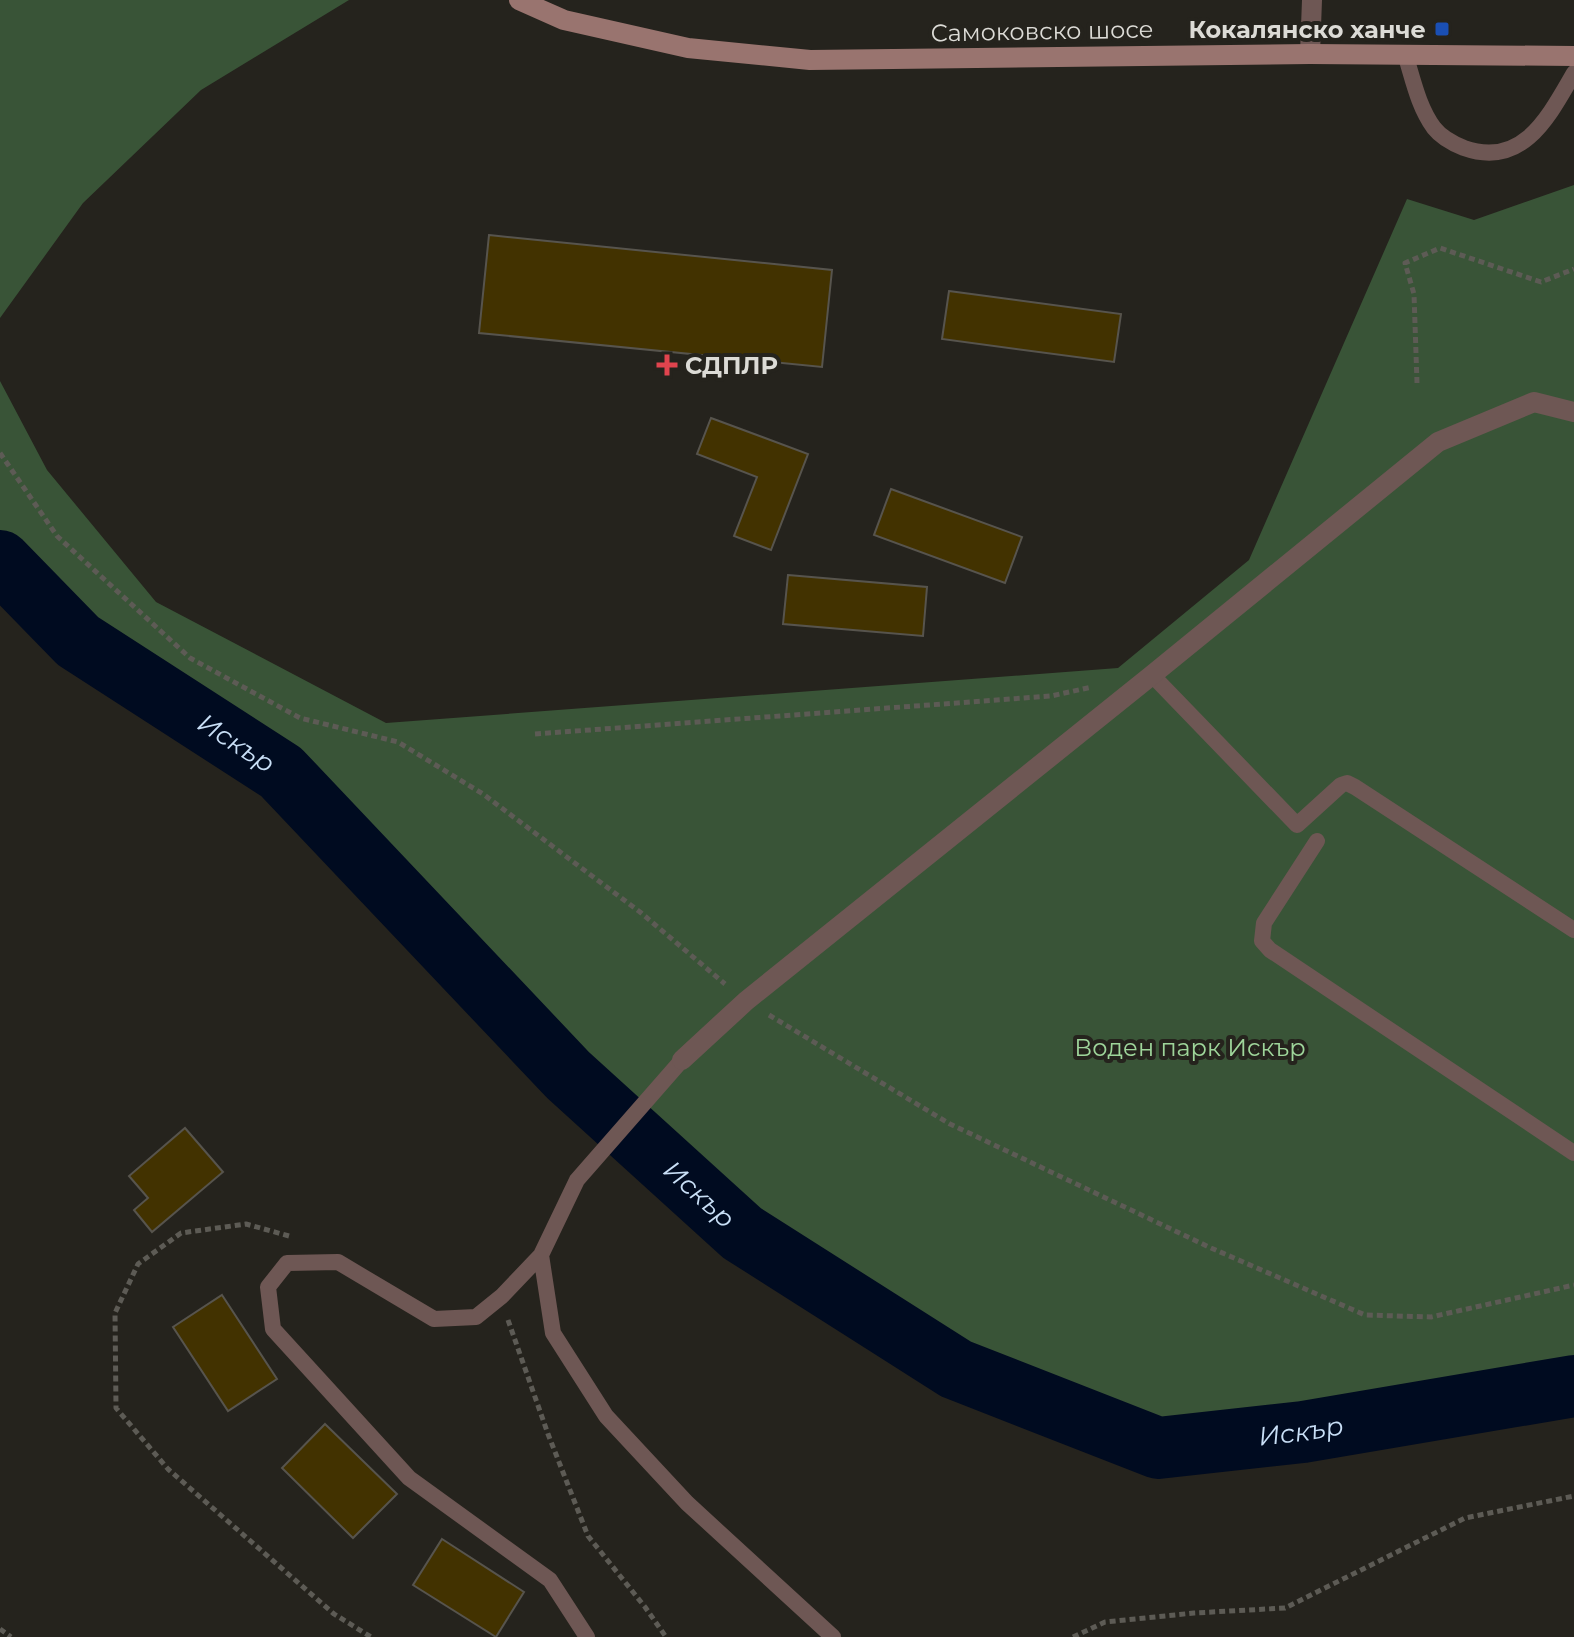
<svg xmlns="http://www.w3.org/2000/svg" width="1574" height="1637" font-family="Montserrat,sans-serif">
<rect width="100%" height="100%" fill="#25231d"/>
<path fill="#395437" d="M 0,0 L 349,0 L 201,90 L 83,203 L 0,318 Z
M 1574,185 L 1574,1386 L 1303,1432 L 1158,1448 L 956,1369 L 742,1233 L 568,1075 L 281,772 L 78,641 L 0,561 L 0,381 L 47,470 L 156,602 L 386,723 L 1118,668 L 1249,560 L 1407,199 L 1474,220 Z"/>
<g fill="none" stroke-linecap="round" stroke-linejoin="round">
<path stroke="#000b20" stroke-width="62" id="s1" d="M 0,561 L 78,641 L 281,772 L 568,1075 L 742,1233 L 956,1369 L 1158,1448 L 1303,1432 L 1574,1386"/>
</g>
<path fill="#423200" stroke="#57544d" stroke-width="2" d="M 489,235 L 832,270 L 822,367 L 479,333 Z
M 949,291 L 1121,314 L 1114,362 L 942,339 Z
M 711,418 L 808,454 L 771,550 L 734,536 L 757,477 L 697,454 Z
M 891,489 L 1022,537 L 1005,583 L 874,535 Z
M 788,575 L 927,587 L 923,636 L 783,624 Z
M 185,1128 L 223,1172 L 152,1232 L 134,1210 L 148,1198 L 129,1176 Z
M 222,1295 L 277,1379 L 228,1411 L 173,1327 Z
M 325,1424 L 397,1494 L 353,1538 L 282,1468 Z
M 442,1539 L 524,1592 L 496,1637 L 413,1585 Z"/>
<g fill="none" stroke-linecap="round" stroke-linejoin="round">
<path stroke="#5d5b55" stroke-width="5" stroke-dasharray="6 4" stroke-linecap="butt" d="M 1417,383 L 1414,294 L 1405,263 L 1440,248 L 1541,282 L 1574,269
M 0,453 L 57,536 L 190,658 L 300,718 L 398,742 L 483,794 L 640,912 L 725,984
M 535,734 L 1051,696 L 1092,687
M 769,1015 L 950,1124 L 1211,1248 L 1365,1315 L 1431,1317 L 1574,1285
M 289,1236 L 246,1224 L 181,1233 L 138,1264 L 115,1313 L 116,1408 L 168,1469 L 334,1614 L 371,1637
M 508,1320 L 548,1434 L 588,1536 L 645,1607 L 666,1637
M 0,1629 L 11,1637
M 1073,1637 L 1105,1622 L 1194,1613 L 1285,1608 L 1465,1518 L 1574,1496"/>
<path stroke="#6e5754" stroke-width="16" d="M 1405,54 C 1413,79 1418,106 1434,128 C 1441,137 1454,144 1464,148 C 1523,169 1549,116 1574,73
M 1152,675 L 1297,825 L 1341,785 L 1347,783 L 1355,787 L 1574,930
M 1317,841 L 1264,923 L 1262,941 L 1270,950 L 1574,1153
M 682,1060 L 577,1180 L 541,1255 L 553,1333 L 606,1416 L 687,1503 L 833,1637
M 541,1255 L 502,1296 L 476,1317 L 434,1319 L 338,1262 L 287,1263 L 268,1287 L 273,1329 L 409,1478 L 550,1580 L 587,1637"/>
<path stroke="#6e5754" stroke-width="20" d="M 1310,54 L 1312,0
M 682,1060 L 746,1001 L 1152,675 L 1438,442 L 1534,402 L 1574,412"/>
<path stroke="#99746f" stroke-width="20" d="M 519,0 L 564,20 L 688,48 L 810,60 L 1310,54 L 1574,56"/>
</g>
<rect fill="#1a4fb4" stroke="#25231d" stroke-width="3" x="1434" y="21" width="16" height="16" rx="4"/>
<path fill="#e0444e" stroke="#25231d" stroke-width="3" d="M663 353h8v8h8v8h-8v8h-8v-8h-8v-8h8z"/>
<g text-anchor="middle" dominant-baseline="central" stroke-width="8" stroke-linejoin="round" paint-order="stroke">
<g font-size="24" font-weight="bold" fill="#dcdbd6" stroke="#25231d" text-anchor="end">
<text x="1426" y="29">Кокалянско ханче</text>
<text x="685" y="365" text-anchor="start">СДПЛР</text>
</g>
<g font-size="24" fill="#dcdbd6" stroke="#25231d">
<text transform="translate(1042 31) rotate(-1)">Самоковско шосе</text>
</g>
<g font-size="24" fill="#9ed59a" stroke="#25231d">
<text x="1190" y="1047">Воден парк Искър</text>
</g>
<g font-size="26" font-style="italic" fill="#c8dff6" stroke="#25231d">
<text stroke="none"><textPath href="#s1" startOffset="300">Искър</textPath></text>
<text stroke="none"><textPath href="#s1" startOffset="948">Искър</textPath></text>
<text stroke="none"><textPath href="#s1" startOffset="1620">Искър</textPath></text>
</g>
</g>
</svg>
